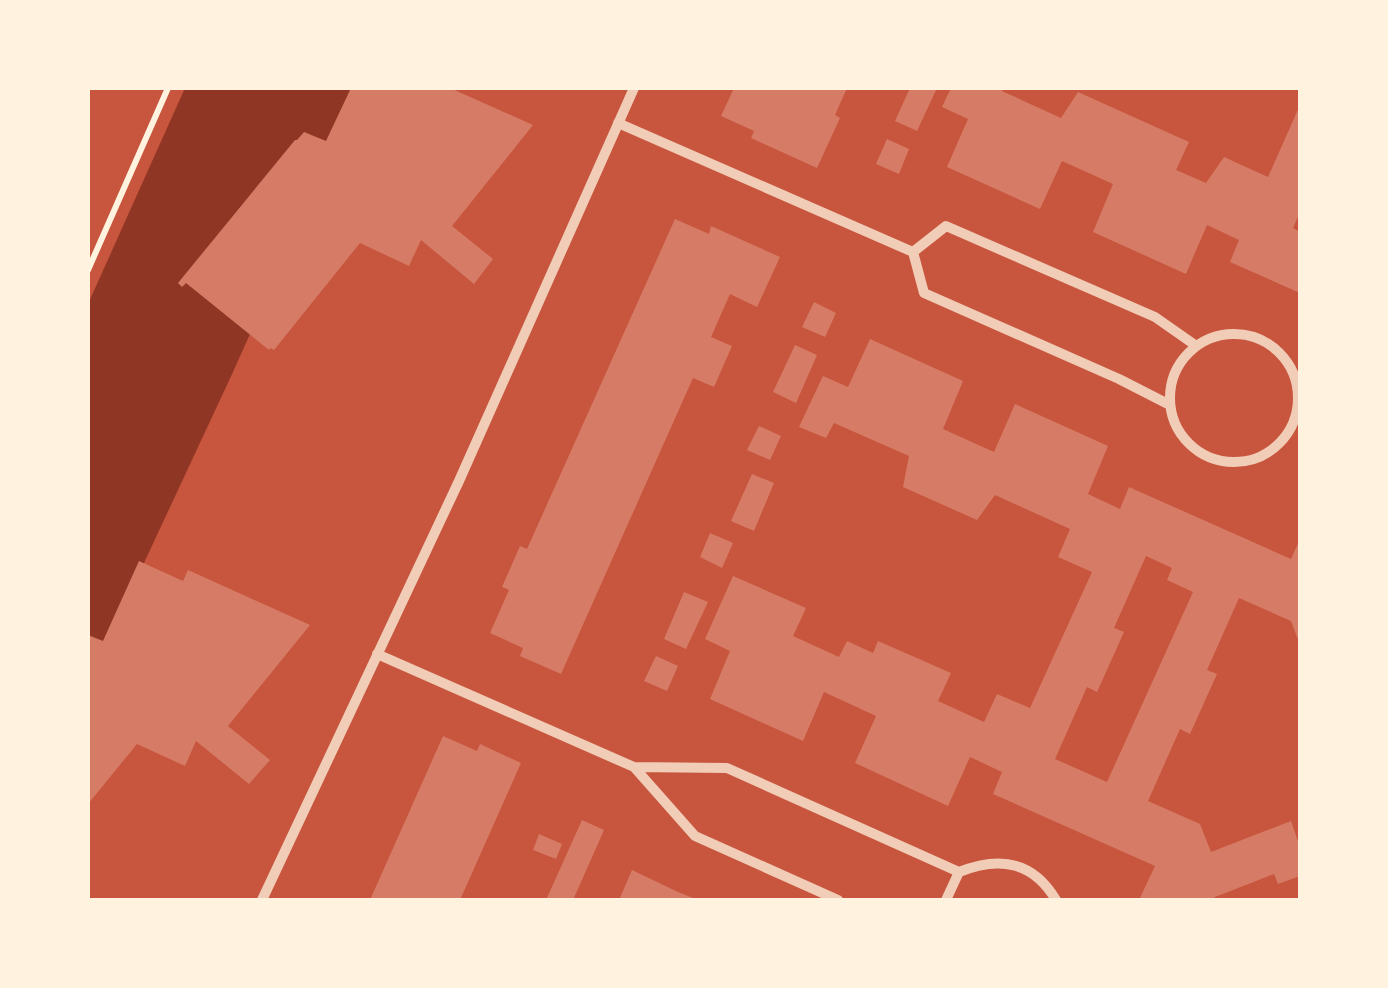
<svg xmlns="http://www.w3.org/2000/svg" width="1388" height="988" font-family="'Exo 2',sans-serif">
<rect width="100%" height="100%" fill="#c8553d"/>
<path fill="#8f3625" d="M 185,88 L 360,88 L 233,372 L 88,683 L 88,304 Z"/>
<path fill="#d67c66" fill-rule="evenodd" d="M 351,88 L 450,88 L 533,125 L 452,226 L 493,259 L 474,284 L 421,240 L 409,266 L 360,243 L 274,350 L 270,348 L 269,350 L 186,283 L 182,287 L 178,283 L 295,140 L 297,140 L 304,132 L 326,141 Z
M 734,88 L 847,88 L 835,115 L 840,118 L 817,168 L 751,138 L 754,131 L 721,116 Z
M 910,88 L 937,88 L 917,131 L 895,121 Z
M 951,88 L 1003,88 L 1002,91 L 1061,118 L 1078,92 L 1189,142 L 1176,170 L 1206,183 L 1224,157 L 1268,177 L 1300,105 L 1300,212 L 1293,228 L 1300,232 L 1300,293 L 1230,262 L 1239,240 L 1207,225 L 1186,274 L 1093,232 L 1113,184 L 1062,161 L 1040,209 L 947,167 L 968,119 L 942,107 Z
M 887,139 L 909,149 L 899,174 L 876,164 Z
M 675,219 L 709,234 L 711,226 L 780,257 L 757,307 L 730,294 L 711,337 L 732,346 L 714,387 L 693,378 L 561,674 L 520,656 L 523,648 L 490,633 L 509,590 L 502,587 L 520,546 L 527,549 Z
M 814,302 L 836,313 L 825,337 L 802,327 Z
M 870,339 L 963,381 L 943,429 L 994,452 L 1015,404 L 1108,446 L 1088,494 L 1120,509 L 1129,487 L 1291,559 L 1300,539 L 1300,645 L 1291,621 L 1239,598 L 1207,670 L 1217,674 L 1190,734 L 1180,729 L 1148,801 L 1200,824 L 1211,852 L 1291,821 L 1300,847 L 1300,876 L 1278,884 L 1274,874 L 1215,897 L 1213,900 L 1139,900 L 1155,866 L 993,794 L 1002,772 L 970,757 L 948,806 L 855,763 L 876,716 L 824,692 L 803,741 L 710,699 L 730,651 L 705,639 L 733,576 L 806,608 L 793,636 L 839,657 L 847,641 L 873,653 L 878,641 L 951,673 L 938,701 L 984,722 L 997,694 L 1030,708 L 1092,572 L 1058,557 L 1070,529 L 995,495 L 977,520 L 903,487 L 909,456 L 834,423 L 826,438 L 799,427 L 823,376 L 848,387 ZM 1146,556 L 1172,568 L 1167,580 L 1193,592 L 1107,782 L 1055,759 L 1087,687 L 1097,692 L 1124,632 L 1114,628 Z
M 795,345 L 817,355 L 796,403 L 773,392 Z
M 759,426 L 781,436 L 770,460 L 747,450 Z
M 752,474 L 774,483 L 754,531 L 731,521 Z
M 710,533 L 733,543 L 722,568 L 700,557 Z
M 139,561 L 183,581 L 188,570 L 310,625 L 228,726 L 270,760 L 249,784 L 196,741 L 185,766 L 137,744 L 88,804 L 88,635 L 103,641 Z
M 684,592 L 708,602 L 686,649 L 664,639 Z
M 656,656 L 678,666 L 667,691 L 644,681 Z
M 443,736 L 477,751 L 480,744 L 521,763 L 460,900 L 370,900 Z
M 582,820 L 604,830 L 593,855 L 573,900 L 546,900 Z
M 539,834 L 562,844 L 556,859 L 533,850 Z
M 632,870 L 678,892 L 698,900 L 619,900 Z"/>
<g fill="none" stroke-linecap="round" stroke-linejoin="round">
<path stroke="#fff3e0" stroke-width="6" d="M 88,270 L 168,88"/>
<path stroke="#f1ccb7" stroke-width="10" d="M 618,123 L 913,252 L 924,293 L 1119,379 L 1168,404
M 913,252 L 946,226 L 1155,317 L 1195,345
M1170 398a64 64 0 1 1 128 0a64 64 0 1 1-128 0Z
M 377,654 L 634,767 L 695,836 L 838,900
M 634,767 L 727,768 L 959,872
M 262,900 L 459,481 L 634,88
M 946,900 L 959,872 C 999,856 1033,861 1056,900"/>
</g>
<rect width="1388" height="988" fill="none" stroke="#fff3e0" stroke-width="180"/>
</svg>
